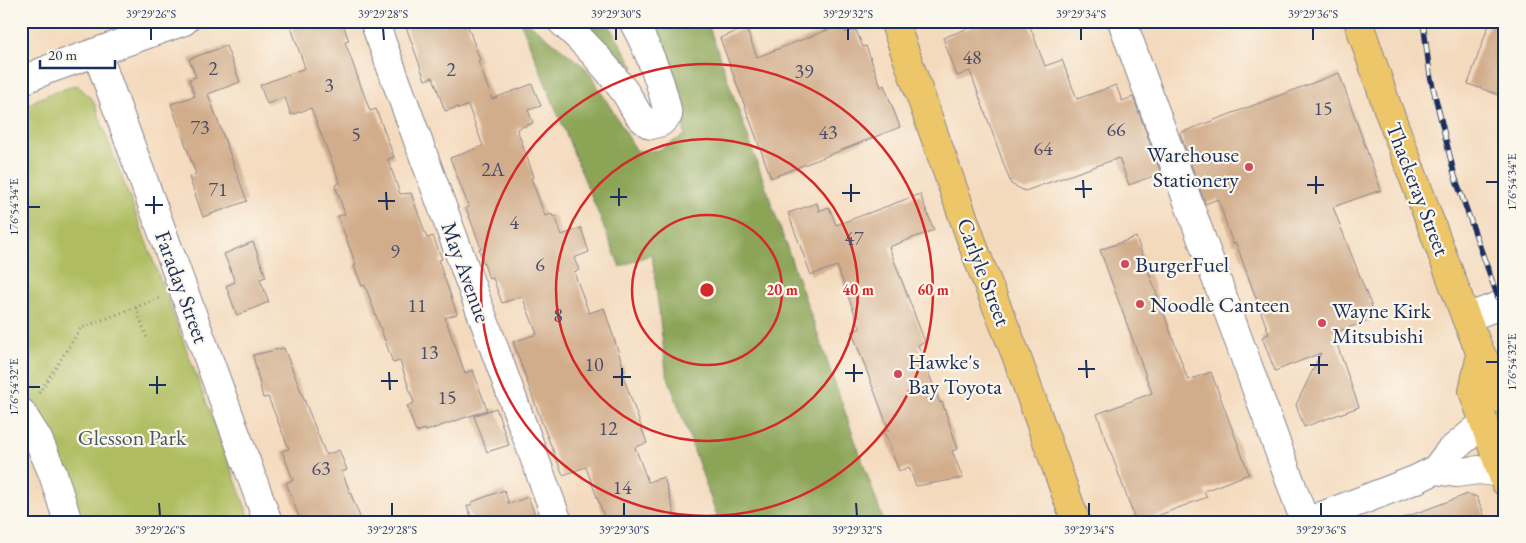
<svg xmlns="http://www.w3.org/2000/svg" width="1526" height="543" font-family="'EB Garamond',serif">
<rect width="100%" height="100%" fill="#fbf7ec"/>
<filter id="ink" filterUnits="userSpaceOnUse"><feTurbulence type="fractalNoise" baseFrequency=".02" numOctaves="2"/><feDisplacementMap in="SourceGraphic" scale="10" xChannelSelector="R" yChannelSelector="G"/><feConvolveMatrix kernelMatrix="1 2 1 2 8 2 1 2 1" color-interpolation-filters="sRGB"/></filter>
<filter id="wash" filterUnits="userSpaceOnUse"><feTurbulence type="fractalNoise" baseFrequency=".0096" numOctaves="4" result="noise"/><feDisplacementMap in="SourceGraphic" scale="20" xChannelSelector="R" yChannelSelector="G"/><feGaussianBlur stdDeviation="1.12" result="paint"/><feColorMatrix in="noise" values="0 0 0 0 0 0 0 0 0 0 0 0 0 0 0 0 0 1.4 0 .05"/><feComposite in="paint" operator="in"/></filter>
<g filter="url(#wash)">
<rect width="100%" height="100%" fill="#f4dabd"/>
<path fill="#afbd60" stroke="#65765f" d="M 77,85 L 93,100 L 251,522 L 74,522 L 32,397 L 21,370 L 21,110 C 36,97 58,91 77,85 Z"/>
<path fill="#8ba456" stroke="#536a5a" d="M 520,21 L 526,21 L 587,69 L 637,151 L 658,150 L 685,135 L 679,102 L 648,21 L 707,21 L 884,522 L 719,522 L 666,371 L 652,254 L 620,267 Z
M 575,21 L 607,21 L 634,67 L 630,72 Z"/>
<g id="blocks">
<path fill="#d2ad8c" d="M 289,21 L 342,21 L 349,41 L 345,42 L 370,111 L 376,109 L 394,157 L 388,159 L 400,194 L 411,193 L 427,238 L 433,236 L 442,259 L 439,260 L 442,271 L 457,314 L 445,318 L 465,373 L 473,370 L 487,410 L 426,431 L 425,429 L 416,432 L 407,406 L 414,403 L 400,361 L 393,363 L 365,285 L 362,286 L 354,266 L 356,265 L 338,216 L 345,214 L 335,185 L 340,183 L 311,108 L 291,115 L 285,97 L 267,104 L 260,85 L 305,68 Z
M 404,21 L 466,21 L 480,60 L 478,61 L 492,99 L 532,84 L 541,106 L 528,110 L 533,123 L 517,129 L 534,177 L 531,178 L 545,216 L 552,214 L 553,217 L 555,216 L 562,235 L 581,228 L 589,252 L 574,258 L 579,270 L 574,272 L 589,313 L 604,308 L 625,372 L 622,373 L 647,443 L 635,447 L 648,482 L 664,477 L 675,516 L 658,522 L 606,522 L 586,467 L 563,475 L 542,423 L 513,342 L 537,334 L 522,296 L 502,303 L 493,278 L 489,279 L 479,249 L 481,248 L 466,208 L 469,207 L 450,158 L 483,146 L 468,105 L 459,109 L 458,107 L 445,111 L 433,77 L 425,80 Z
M 987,21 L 1028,21 L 1045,66 L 1062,60 L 1077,99 L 1116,85 L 1122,101 L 1133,97 L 1161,173 L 1129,185 L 1119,158 L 1025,191 L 1011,184 L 970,71 L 957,76 L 943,38 Z
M 1490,21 L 1505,21 L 1505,97 L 1468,84 Z
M 843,24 L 846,33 L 856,30 L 863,47 L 866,46 L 881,87 L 884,85 L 900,127 L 771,178 L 720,38 L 746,28 L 757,57 Z
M 226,46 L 240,82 L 208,94 L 247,201 L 203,217 L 189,177 L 196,174 L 171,104 L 195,96 L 189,79 L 196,77 L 189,59 Z
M 1339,73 L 1381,190 L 1333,207 L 1376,318 L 1333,333 L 1359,407 L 1304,427 L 1296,405 L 1321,353 L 1275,371 L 1262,337 L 1269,334 L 1236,243 L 1233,244 L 1218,199 L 1205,204 L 1180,133 Z
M 920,194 L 934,230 L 889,247 L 925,342 L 918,345 L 940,403 L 942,402 L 958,449 L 952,451 L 963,478 L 916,486 L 909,467 L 899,471 L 884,432 L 889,430 L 852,332 L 860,328 L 837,266 L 811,275 L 788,213 L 817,203 L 819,211 L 829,207 L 836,225 Z
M 1136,237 L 1188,380 L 1211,372 L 1249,474 L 1204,491 L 1207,497 L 1141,522 L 1136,522 L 1097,414 L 1152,393 L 1100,250 Z
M 253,242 L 266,277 L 260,279 L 269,302 L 237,315 L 226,286 L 235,282 L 224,254 Z
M 284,348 L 326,455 L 339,450 L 347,470 L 342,472 L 362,522 L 301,522 L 286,483 L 293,480 L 282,451 L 289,449 L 268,397 L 263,398 L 253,355 Z
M 496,408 L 509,445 L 487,452 L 474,416 Z
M 504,490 L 509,504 L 528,497 L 538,522 L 468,522 L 467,520 L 472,518 L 467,506 L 472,504 L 472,502 Z
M 1468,494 L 1477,497 L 1487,522 L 1399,522 L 1398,520 Z"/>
</g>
</g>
<g filter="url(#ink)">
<use href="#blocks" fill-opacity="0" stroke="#88848e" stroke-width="1"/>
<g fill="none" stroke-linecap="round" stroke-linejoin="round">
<g stroke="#88848e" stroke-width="30">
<path id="minor" d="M 374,21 L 558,522
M 561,21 C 585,42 606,66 625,92 C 635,106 634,115 651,125 L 661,122 L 668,115 C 662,82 649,51 633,21
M 1122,21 L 1305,522
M 97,53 L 268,522
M 21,81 L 49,69 L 184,21
M 1466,318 L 1501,305 L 1505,306
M 21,412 L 38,439 L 53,474 L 68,522
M 1435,470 L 1456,473 L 1479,470 L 1502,473
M 1306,522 L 1417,479 L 1435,470 L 1449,452 L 1484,423"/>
</g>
<g stroke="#88848e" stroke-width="30">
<path id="major" d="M 894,21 L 978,259 L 1016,355 L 1076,522
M 1358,21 L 1388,109 L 1466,318 L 1481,354 L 1499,385 L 1505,401
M 1481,354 L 1473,391 L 1505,482"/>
</g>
<path stroke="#88848e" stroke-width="3" stroke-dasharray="1 4" stroke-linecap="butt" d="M 136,308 L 148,341
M 39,393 L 81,328 L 160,298"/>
<use href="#minor" stroke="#fff" stroke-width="28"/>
<use href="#major" stroke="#ecc669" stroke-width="28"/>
<g stroke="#1b2f5e" stroke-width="5.5">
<path id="rail" d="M 1423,21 L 1430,75 L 1455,177 L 1505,317"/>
</g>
<use href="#rail" stroke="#fbf7ec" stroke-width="4" stroke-dasharray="11" stroke-linecap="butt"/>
</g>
</g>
<path fill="none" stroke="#1b2f5e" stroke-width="2" d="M 151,28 L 151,40M 383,28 L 384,40M 616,28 L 616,40M 848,28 L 848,40M 1081,28 L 1081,40M 1313,28 L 1313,40M 1316,176 L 1316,194M 1083,180 L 1084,198M 1486,182 L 1498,182M 851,184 L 851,202M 1307,185 L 1324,185M 619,188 L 619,206M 1075,189 L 1092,189M 386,192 L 387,210M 842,193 L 860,193M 154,196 L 154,214M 610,197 L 627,197M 378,201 L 395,201M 145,205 L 163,205M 28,207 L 40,207M 1319,356 L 1319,374M 1086,360 L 1087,378M 1486,362 L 1498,362M 854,364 L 854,382M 1310,365 L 1328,365M 622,368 L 622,386M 1078,369 L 1095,369M 389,372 L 390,390M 845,373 L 863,373M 157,376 L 157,394M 613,377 L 631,377M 381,381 L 398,381M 149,385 L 166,385M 28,387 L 40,387M 159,503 L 160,516M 392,503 L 392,516M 624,503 L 624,516M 856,503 L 857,516M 1089,503 L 1089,516M 1321,503 L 1321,516"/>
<g fill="none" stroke="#d62828" stroke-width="2.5">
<circle cx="707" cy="290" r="75"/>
<circle cx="707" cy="290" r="151"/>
<circle cx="707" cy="290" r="226"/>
</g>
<g fill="#d1495b" stroke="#fbf7ec" stroke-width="2">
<circle cx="1249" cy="167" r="5"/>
<circle cx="1125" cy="264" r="5"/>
<circle cx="1140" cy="304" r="5"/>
<circle cx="1322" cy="323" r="5"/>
<circle cx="898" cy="374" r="5"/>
</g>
<g text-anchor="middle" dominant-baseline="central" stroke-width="4.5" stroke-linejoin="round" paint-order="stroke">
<g font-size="20" fill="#494e6a">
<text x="972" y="57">48</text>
<text x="213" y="68">2</text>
<text x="451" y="69">2</text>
<text x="804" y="71">39</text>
<text x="329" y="85">3</text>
<text x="1323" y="108">15</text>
<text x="200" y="127">73</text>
<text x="1116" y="129">66</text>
<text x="828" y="132">43</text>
<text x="356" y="134">5</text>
<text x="1043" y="148">64</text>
<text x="493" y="169">2A</text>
<text x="218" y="189">71</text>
<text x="514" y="222">4</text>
<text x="854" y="238">47</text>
<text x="395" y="251">9</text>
<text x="540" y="264">6</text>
<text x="417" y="305">11</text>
<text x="558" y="315">8</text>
<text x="429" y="352">13</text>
<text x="594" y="364">10</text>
<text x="447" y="397">15</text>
<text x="608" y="428">12</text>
<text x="321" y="468">63</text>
<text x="622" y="487">14</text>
</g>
<g font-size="22" fill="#1b2f5e" stroke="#fbf7ec" text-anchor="start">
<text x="1239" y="154" text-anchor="end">Warehouse<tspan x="1239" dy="25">Stationery</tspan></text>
<text x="1135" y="264">BurgerFuel</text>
<text x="1150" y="304">Noodle Canteen</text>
<text x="1332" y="310">Wayne Kirk<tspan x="1332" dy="25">Mitsubishi</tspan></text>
<text x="908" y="361">Hawke's<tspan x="908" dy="25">Bay Toyota</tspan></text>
</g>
<g font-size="22" fill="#1b2f5e" stroke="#fbf7ec">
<text transform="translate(1418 189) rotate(69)">Thackeray Street</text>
<text transform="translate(466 272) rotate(70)">May Avenue</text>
<text transform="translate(984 272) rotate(69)">Carlyle Street</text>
<text transform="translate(182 287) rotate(70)">Faraday Street</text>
</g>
<g font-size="22" fill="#475a5f" stroke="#fbf7ec">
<text x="132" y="437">Glesson Park</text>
</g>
</g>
<circle cx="707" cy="290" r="8" fill="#d62828" stroke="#fbf7ec" stroke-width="2.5"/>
<g font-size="15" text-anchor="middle" font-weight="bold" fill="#d62828" stroke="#fbf7ec" stroke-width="4.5" stroke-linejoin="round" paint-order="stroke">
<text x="782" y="295">20 m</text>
<text x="858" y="295">40 m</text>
<text x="933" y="295">60 m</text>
</g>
<rect width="1526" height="543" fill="none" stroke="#fbf7ec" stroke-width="55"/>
<path d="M40 60v8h75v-8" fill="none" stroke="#1b2f5e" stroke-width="2.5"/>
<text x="48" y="60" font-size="15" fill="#1b2f5e" stroke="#fbf7ec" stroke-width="4" paint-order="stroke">20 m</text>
<rect x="28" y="28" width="1470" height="488" fill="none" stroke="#1b2f5e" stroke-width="2"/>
<g font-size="12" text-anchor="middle" fill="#1b2f5e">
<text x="151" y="18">39°29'26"S</text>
<text x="383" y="18">39°29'28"S</text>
<text x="616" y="18">39°29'30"S</text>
<text x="848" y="18">39°29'32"S</text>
<text x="1081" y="18">39°29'34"S</text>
<text x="1313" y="18">39°29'36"S</text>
<text transform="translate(1512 182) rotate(-90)" y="4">176°54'34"E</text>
<text transform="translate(14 207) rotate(-90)" y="4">176°54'34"E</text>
<text transform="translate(1512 362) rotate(-90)" y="4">176°54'32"E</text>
<text transform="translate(14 387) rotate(-90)" y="4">176°54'32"E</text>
<text x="160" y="534">39°29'26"S</text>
<text x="392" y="534">39°29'28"S</text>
<text x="624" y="534">39°29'30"S</text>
<text x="857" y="534">39°29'32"S</text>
<text x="1089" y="534">39°29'34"S</text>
<text x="1321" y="534">39°29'36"S</text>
</g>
</svg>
